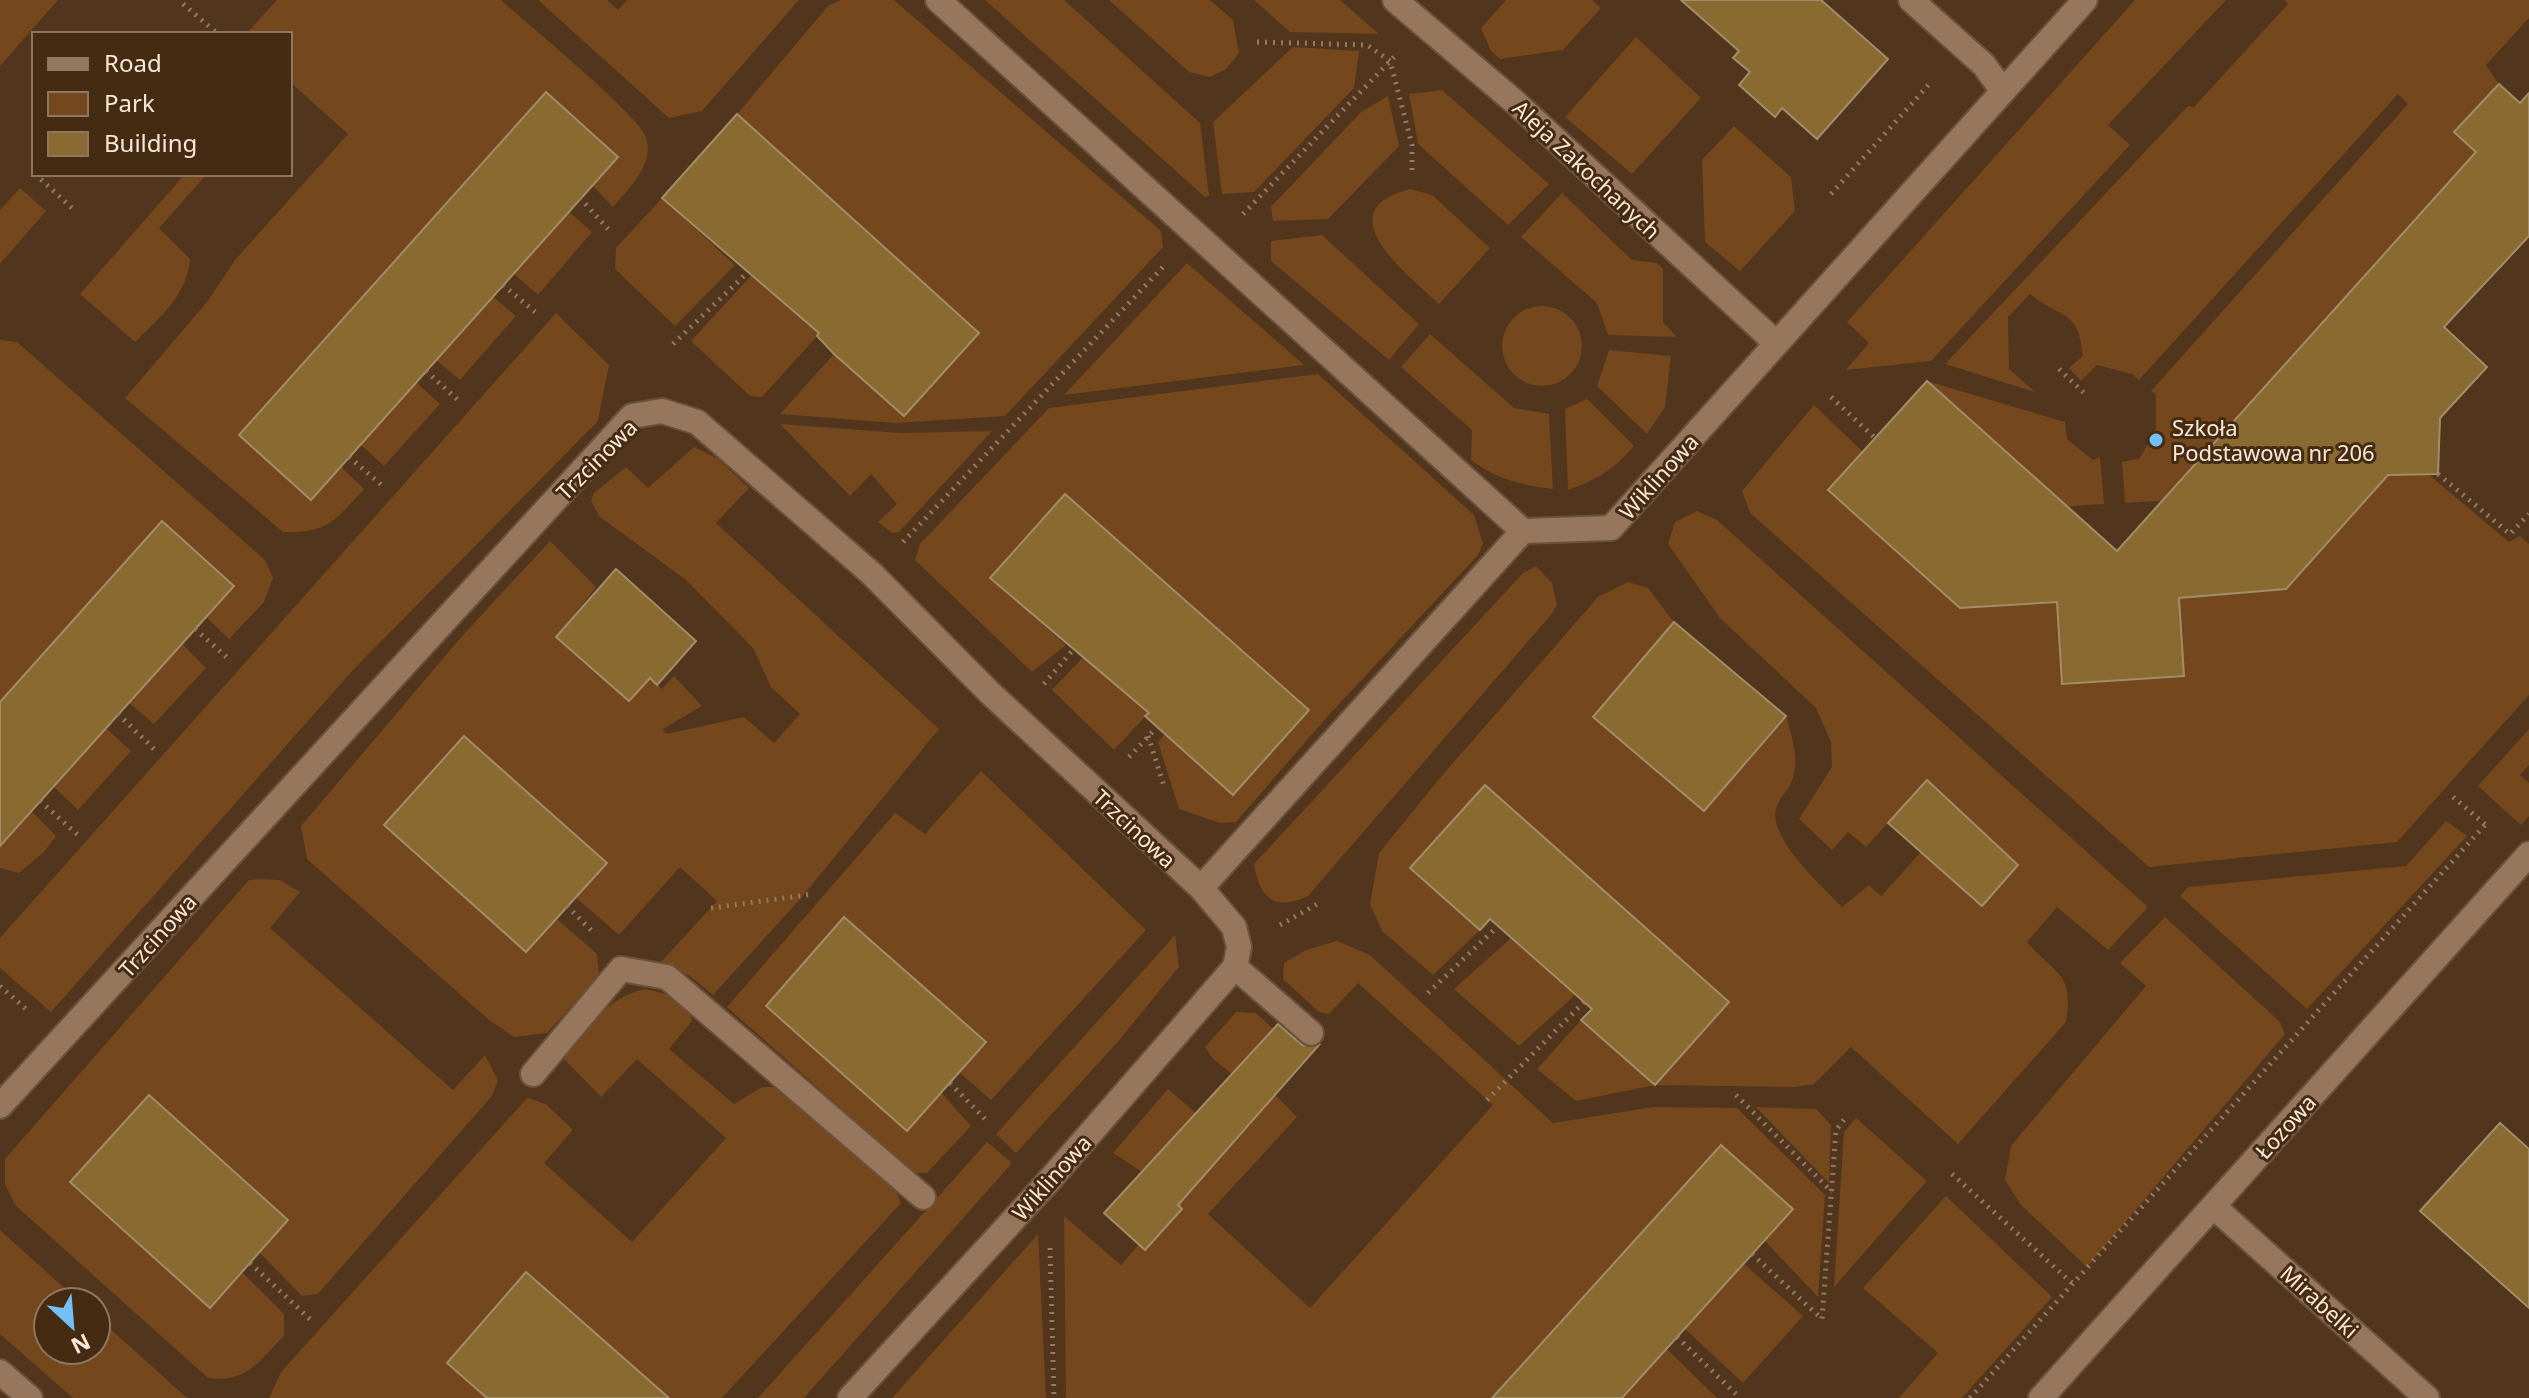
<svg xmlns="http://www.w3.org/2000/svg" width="2529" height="1398" font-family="'Noto Sans',sans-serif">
<rect width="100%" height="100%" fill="#51351d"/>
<path fill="#75471c" d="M 0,0 L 58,0 L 0,66 Z
M 277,0 L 501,0 C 525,22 639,115 646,137 C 655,164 629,189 613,207 L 592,185 L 617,156 L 546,93 L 239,435 L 311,500 L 341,467 L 364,489 C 335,521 328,533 283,532 L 125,398 L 207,302 L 235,260 L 348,134 L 290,82 L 290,34 L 246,34 Z
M 538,0 L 607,0 L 618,10 L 627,0 L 799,0 L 702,111 L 669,118 Z
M 841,0 L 894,0 L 1161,231 L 1163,247 L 1005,416 L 895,423 L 780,414 L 834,354 L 904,416 L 979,333 L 737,114 L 828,6 Z
M 985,0 L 1064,0 L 1200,123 L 1209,196 L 1205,197 Z
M 1109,0 L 1210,0 L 1233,20 L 1239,53 L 1226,69 L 1210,77 L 1189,72 Z
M 1254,0 L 1340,0 L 1379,34 L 1290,32 Z
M 1506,0 L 1592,0 L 1601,8 L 1563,50 L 1500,59 L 1491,51 L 1481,28 Z
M 2135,0 L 2226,0 L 2108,125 L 2130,145 L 1931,361 L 1846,370 L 1869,343 L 1847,322 Z
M 2284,0 L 2529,0 L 2529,18 L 2486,65 L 2499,84 L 2454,132 L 2476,152 L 2172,500 L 2125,503 L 2122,462 L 2140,458 L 2156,428 L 2156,394 L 2151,391 L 2408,104 L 2398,94 L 2139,380 L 2132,374 L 2097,365 L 2081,381 L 2069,368 L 2083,356 C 2078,308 2063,321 2030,294 L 2008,317 L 2009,369 L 2035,392 L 1945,364 L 2188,106 L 2194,107 L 2288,4 Z
M 1636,37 L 1701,98 L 1632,174 L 1565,117 Z
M 1293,47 L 1359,51 L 1354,88 L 1254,192 L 1222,194 L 1213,122 Z
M 1442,90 L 1549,184 L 1508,225 L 1418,144 L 1409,94 Z
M 1388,96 L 1399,146 L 1328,219 L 1273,221 L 1271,207 L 1361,112 Z
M 1734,126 L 1791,177 L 1795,211 L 1740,271 L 1705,242 L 1702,160 Z
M 185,174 L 207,174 L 159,228 L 190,259 C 187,296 160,317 135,342 L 80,294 Z
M 20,188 L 46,211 L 0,264 L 0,210 Z
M 1411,189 L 1432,195 L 1490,248 L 1439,304 C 1409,276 1323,210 1411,189 Z
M 1562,193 L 1632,260 L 1657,263 L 1663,269 L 1663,322 L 1677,337 L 1608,335 L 1597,303 L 1521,237 Z
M 662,198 L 735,265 L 675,326 L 615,269 L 616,248 Z
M 568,211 L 592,232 L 538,295 L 513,273 Z
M 1322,235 L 1419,324 L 1389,360 L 1271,261 L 1271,241 Z
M 1187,263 L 1304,365 L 1064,395 Z
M 761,265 L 827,325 L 762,397 L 750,396 L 691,341 Z
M 492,296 L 516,316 L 460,380 L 436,360 Z
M1502 346a40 40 0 1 1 80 0a40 40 0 1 1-80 0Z
M 556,313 L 609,365 L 598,421 L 353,670 L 51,1012 L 0,968 L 0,938 Z
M 1430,334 L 1514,408 L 1549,414 L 1553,489 C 1521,485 1496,479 1471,460 L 1472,430 L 1401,367 Z
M 0,340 L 17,342 L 265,560 L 273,578 L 264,602 L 229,639 L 206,617 L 234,585 L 162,521 L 0,702 Z
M 1609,350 L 1671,356 L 1665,407 L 1647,434 L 1597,386 Z
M 1318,374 L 1474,515 L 1483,544 L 1478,555 L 1328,716 L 1236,822 L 1220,823 L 1179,809 L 1158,742 L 1165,734 L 1233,794 L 1308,709 L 1066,495 L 990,578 L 1066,645 L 1032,672 L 915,560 L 920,544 L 1049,408 Z
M 1927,381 L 2065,422 L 2067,439 L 2093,460 L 2100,457 L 2104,504 L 2059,507 L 2058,498 Z
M 416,382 L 440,404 L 384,466 L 360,444 Z
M 1587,399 L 1634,446 C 1615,469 1596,480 1568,490 L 1565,409 Z
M 1814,405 L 1863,452 L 1828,491 L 1960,608 L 2057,602 L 2062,684 L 2183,676 L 2179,598 L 2286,589 L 2400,462 L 2413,474 L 2428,474 L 2509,542 L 2520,536 L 2529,544 L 2529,695 L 2397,842 L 2149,867 L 1750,513 L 1742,491 Z
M 780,424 L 901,433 L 992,431 L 899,532 L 892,533 L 878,522 L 897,504 L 871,474 L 850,496 Z
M 694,447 L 718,459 L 749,488 L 716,523 L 939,729 L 802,897 L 713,995 L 690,976 L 661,962 L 717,901 L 680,867 L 619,935 L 575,897 L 606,862 L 464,736 L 385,825 L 526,952 L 557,919 L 597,954 L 599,976 L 547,1033 L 514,1037 L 489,1020 L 307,859 L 301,826 L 463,635 L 550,541 L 596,587 L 557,637 L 650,678 L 662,689 L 674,676 L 702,706 L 663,729 L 666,734 L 744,717 L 774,743 L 800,714 L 771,687 L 753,648 L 685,579 L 600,517 L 591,501 L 594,493 L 626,467 L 648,488 Z
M 1697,511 L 1717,520 L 2148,907 L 2108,950 L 2057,907 L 2027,942 C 2056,976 2074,972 2066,1022 L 1958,1144 L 1851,1047 L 1814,1084 L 1795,1087 L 1655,1085 L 1576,1101 L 1537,1069 L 1581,1020 L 1655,1085 L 1729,1002 L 1486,785 L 1410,868 L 1480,930 L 1433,975 L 1382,931 L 1370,904 L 1379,853 L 1438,780 L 1598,597 L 1628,582 L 1648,588 L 1674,622 L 1593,717 L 1703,811 L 1786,716 C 1792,738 1800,758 1792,781 C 1788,791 1779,799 1776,808 C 1768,839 1823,887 1842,907 L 1869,885 L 1881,896 L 1921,852 L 2017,865 L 1927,780 L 1866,847 L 1848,832 L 1832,850 L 1799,819 L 1832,767 L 1831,742 L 1816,708 L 1720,618 L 1668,544 L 1675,522 Z
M 1536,566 L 1552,583 L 1557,605 L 1550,616 L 1308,896 C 1275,912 1259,898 1254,864 L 1523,573 Z
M 182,644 L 206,668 L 154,724 L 129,703 Z
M 1092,648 L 1156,705 L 1114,750 L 1052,690 Z
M 106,728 L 131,751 L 78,810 L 54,787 Z
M 2529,729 L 2529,765 L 2520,775 L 2529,783 L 2529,816 L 2521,825 L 2478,786 Z
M 981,771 L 1146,930 L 991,1100 L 960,1073 L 985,1042 L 844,918 L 766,1006 L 906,1131 L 941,1092 L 971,1126 L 927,1173 L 914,1173 L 727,1007 L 895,813 L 925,834 Z
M 31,811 L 56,836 L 44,852 L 19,873 L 0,868 L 0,843 Z
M 2446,821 L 2467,836 L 2307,1009 L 2180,896 L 2188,887 L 2406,866 Z
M 260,879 L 280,880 L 300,892 L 270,928 L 453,1090 L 485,1055 L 498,1080 L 492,1096 L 318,1294 L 302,1296 L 260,1253 L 288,1220 L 149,1096 L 210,1307 L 242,1272 L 284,1314 L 284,1336 C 258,1362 247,1383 208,1378 L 15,1205 L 5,1184 L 5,1159 L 249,880 Z
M 2165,917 L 2280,1022 L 2285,1034 L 2087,1267 L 2021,1205 L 2005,1180 L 2011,1146 L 2146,986 L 2120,963 Z
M 1175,935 L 1179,967 L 1116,1044 L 1016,1153 L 996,1134 Z
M 1511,938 L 1575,995 L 1519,1046 L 1454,989 Z
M 1337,941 L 1370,955 L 1553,1123 L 1653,1107 L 1737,1108 L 1825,1195 L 1818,1297 L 1764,1240 L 1792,1208 L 1721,1145 L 1492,1398 L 1066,1398 L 1064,1216 L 1121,1265 L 1139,1244 L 1146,1250 L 1182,1209 L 1142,1172 L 1113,1153 L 1168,1089 L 1232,1144 L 1267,1103 L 1212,1058 L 1205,1047 L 1236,1012 L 1256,1013 L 1292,1046 L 1266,1086 L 1297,1117 L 1208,1214 L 1310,1308 L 1493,1105 L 1358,983 L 1329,1014 L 1319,1012 L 1283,979 L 1284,963 L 1306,950 Z
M 645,989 C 666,994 687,996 692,1021 L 669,1049 L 734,1104 L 762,1087 L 779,1087 L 896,1191 L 901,1203 L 722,1398 L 669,1398 L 527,1272 L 447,1363 L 487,1398 L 269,1398 L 281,1372 L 527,1098 L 546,1104 L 573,1130 L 544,1163 L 632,1242 L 726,1138 L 637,1059 L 601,1097 L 562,1057 C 586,1029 607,997 645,989 Z
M 1756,1107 L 1816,1109 L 1831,1125 L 1829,1183 Z
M 1856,1118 L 1927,1181 L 1834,1287 L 1844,1132 Z
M 987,1142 L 1012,1163 L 804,1398 L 758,1398 Z
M 1946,1196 L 2052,1297 L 1962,1398 L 1899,1398 L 1938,1353 L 1863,1288 Z
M 0,1230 L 80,1302 L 48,1302 L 48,1350 L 96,1350 L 96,1316 L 187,1398 L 73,1398 L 0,1334 Z
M 1038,1234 L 1046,1398 L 892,1398 Z
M 1743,1263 L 1803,1316 L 1743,1383 L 1684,1328 Z
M 1667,1349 L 1717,1398 L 1622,1398 Z"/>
<path fill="#896a30" stroke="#a28d6a" stroke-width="2" d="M 1681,0 L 1821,0 L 1888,59 L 1817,139 L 1782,108 L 1775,117 L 1739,85 L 1750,72 L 1733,58 L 1739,51 Z
M 2499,84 L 2520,103 L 2529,93 L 2529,236 L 2444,327 L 2487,367 L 2440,418 L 2438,474 L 2388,475 L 2286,589 L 2179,598 L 2184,676 L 2062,684 L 2057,602 L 1960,608 L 1828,490 L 1927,381 L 2117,551 L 2476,152 L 2454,132 Z
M 546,92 L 618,157 L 311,500 L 239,435 Z
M 737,114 L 979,333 L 904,416 L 834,354 L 817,336 L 819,333 L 662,198 Z
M 1065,494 L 1309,710 L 1233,795 L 1145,716 L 1149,713 L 990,578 Z
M 162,521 L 234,586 L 0,846 L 0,702 Z
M 616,569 L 696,641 L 657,685 L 650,678 L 629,701 L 556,637 Z
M 1674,622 L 1786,716 L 1704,811 L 1593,717 Z
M 464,736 L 607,863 L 526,952 L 384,825 Z
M 1927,780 L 2018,865 L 1982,906 L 1888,823 Z
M 1485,785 L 1729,1002 L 1655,1085 L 1581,1020 L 1592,1009 L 1490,919 L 1480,930 L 1410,868 Z
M 844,917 L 986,1042 L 907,1131 L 766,1006 Z
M 1278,1024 L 1302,1045 L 1319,1045 L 1178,1205 L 1182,1209 L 1145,1250 L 1104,1213 Z
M 149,1095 L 288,1220 L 210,1308 L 70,1182 Z
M 2500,1123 L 2529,1149 L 2529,1308 L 2420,1211 Z
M 1721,1145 L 1793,1209 L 1622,1398 L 1492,1398 Z
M 526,1272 L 669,1398 L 487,1398 L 447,1363 Z"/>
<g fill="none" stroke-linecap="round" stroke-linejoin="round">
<g stroke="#69513b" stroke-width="28">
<path id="lane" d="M 938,0 L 1523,531
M 1911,0 L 1984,65 L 2002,90
M 1235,967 L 1311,1033"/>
</g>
<g stroke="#69513b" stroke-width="28">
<path id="street" d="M 1395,0 L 1516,103 L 1776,343
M 1201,888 L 1523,531 L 1611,528 L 2085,0
M 533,1074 L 621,969 L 667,977 L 923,1197
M 0,1106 L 632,416 L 662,411 L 697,422 L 872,574 L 990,693 L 1201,888 L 1234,927 L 1239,947 L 1235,967 L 1047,1183 L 850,1398
M 2213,1206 L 2427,1398
M 0,1372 L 30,1398
M 2041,1398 L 2529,854"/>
</g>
<path stroke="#927a65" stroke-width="5" stroke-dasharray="2 6" stroke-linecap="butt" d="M 183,4 L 218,34
M 1257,42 L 1367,45 L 1390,61 L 1412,145 L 1412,172
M 35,174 L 72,208
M 1831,194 L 1932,81
M 580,198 L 608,229
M 1243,214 L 1394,57
M 503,285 L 535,312
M 673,344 L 746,274
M 2059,369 L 2085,394
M 426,371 L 459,401
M 1831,397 L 1875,438
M 349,457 L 384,487
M 2438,474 L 2510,534 L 2529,514
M 903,542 L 1163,267
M 195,629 L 231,661
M 1044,684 L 1072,651
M 118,714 L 154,749
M 1148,736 L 1165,789
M 1129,757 L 1157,727
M 2453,797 L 2487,826
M 40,801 L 78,835
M 567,906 L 595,934
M 711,908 L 814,894
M 1280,925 L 1321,902
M 0,986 L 26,1009
M 1428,993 L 1498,926
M 950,1083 L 988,1122
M 1736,1095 L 1832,1192
M 1487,1100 L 1584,1002
M 1952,1174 L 2073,1284
M 1050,1248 L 1054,1398
M 1752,1254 L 1822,1319 L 1836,1130 L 1846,1117
M 250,1263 L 313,1322
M 1677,1337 L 1740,1398
M 1970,1398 L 2485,825"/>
<use href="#lane" stroke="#96765c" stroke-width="24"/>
<use href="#street" stroke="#96765c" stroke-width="24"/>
</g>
<circle fill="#73c0f6" stroke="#462b13" stroke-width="3" cx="2156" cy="440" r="8"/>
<g text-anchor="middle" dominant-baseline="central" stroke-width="6" stroke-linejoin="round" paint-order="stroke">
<g font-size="22" fill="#fae8d9" stroke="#462b13">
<text transform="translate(1587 169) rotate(43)">Aleja Zakochanych</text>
<text transform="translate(596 459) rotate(-45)">Trzcinowa</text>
<text transform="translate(1658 476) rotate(-48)">Wiklinowa</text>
<text transform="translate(1135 828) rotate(43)">Trzcinowa</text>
<text transform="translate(157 935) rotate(-48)">Trzcinowa</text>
<text transform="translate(2285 1126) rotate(-48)">Łozowa</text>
<text transform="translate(1051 1177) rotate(-48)">Wiklinowa</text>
<text transform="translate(2320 1301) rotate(42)">Mirabelki</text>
</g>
<g font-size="22" fill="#fae8d9" stroke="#462b13" text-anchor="start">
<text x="2172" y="427">Szkoła<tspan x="2172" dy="25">Podstawowa nr 206</tspan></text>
</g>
</g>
<rect x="32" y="32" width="260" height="144" fill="#462b13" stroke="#8e7762" stroke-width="2"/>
<rect x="48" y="58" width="40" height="12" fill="#96765c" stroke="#8e7762" stroke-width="2"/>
<text x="104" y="72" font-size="24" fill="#fae8d9">Road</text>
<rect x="48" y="92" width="40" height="24" fill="#75471c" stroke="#8e7762" stroke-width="2"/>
<text x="104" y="112" font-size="24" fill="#fae8d9">Park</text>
<rect x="48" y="132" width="40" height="24" fill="#896a30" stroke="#8e7762" stroke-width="2"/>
<text x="104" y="152" font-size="24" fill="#fae8d9">Building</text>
<g transform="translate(72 1326) rotate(154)"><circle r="38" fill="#462b13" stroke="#8e7762" stroke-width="2"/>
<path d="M0-6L14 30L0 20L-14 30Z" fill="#73c0f6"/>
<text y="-12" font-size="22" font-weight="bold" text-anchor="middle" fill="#fae8d9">N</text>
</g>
</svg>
